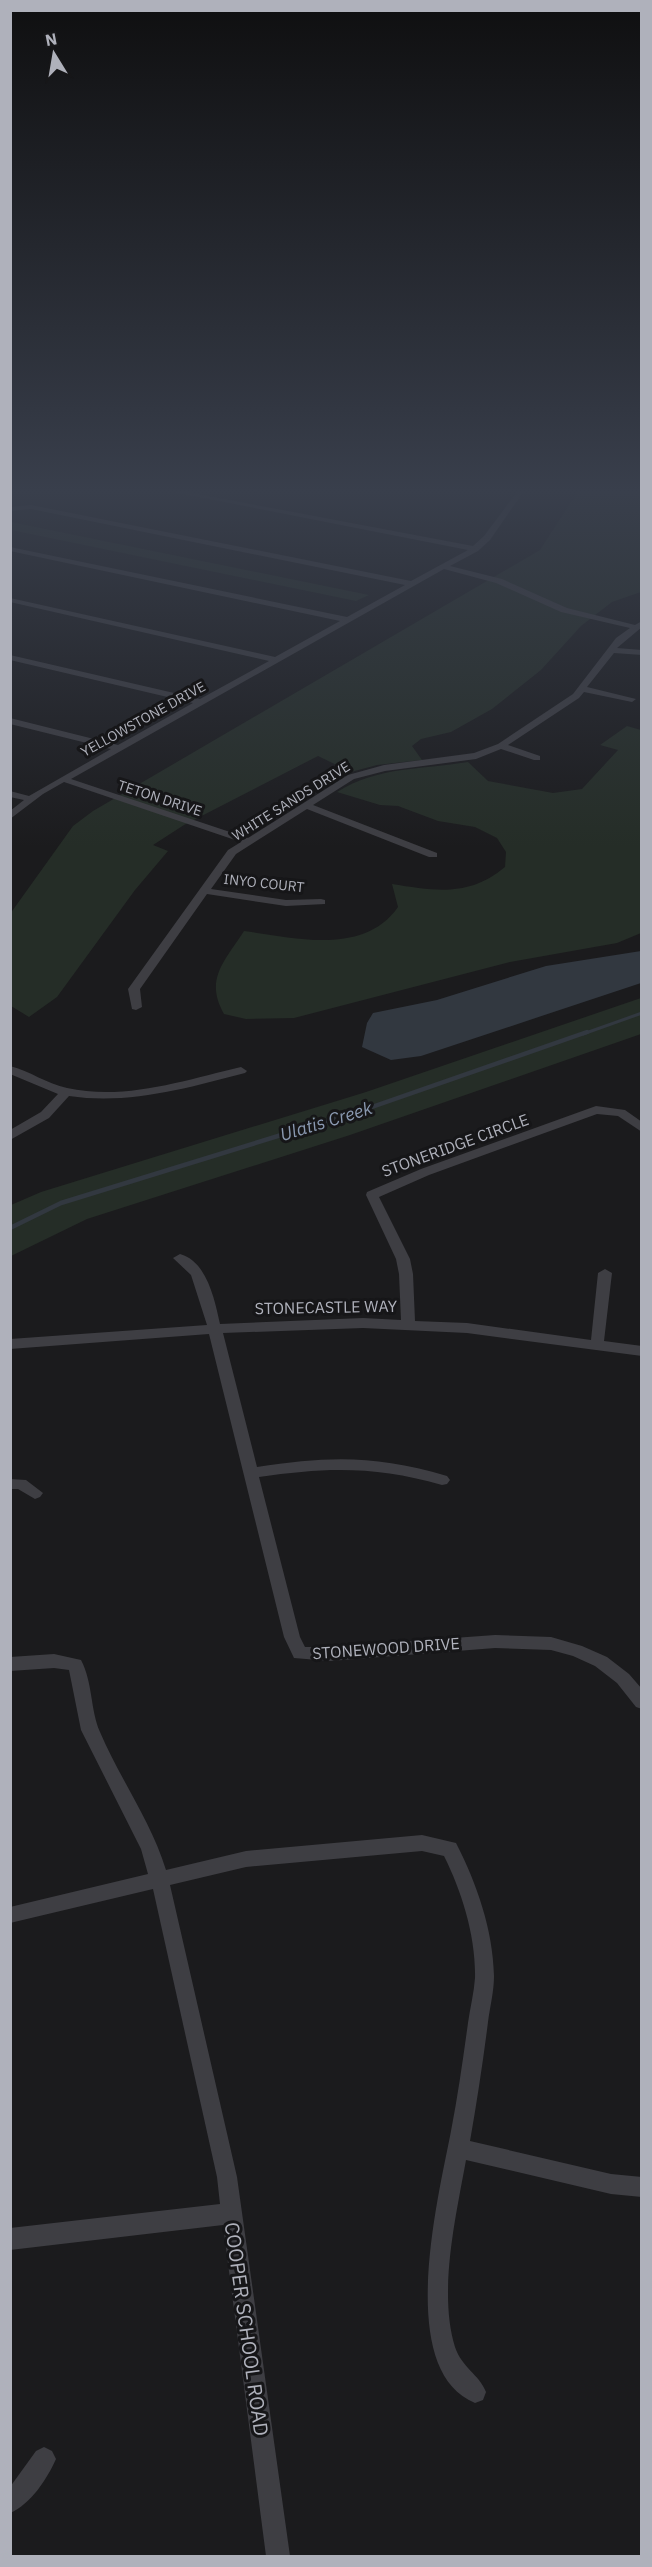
<svg xmlns="http://www.w3.org/2000/svg" width="652" height="2567" font-family="'IBM Plex Sans',sans-serif">
<rect width="100%" height="100%" fill="#1b1b1d"/>
<path fill="#252d27" d="M 580,488 L 641,488 L 641,592 L 612,602 L 581,626 L 541,670 L 492,709 L 451,732 L 421,739 L 412,746 L 422,760 L 377,765 L 351,772 L 318,756 L 184,825 L 153,845 L 168,851 L 135,890 L 57,997 L 29,1017 L 11,1006 L 10,914 L 73,826 L 93,811 L 540,550 Z
M 11,522 L 369,595 L 356,601 L 11,530 Z
M 627,726 L 641,730 L 641,933 L 617,943 L 510,962 L 294,1018 L 246,1019 L 224,1014 C 204,979 225,961 244,931 C 294,938 364,956 398,907 L 392,884 C 436,891 469,897 505,867 L 506,852 L 497,838 L 475,827 L 438,821 L 398,806 L 380,805 L 337,792 C 379,766 420,770 468,762 L 488,781 L 553,793 L 582,789 L 618,750 L 600,745 Z
M 641,998 L 641,1034 L 350,1135 L 87,1219 L 11,1256 L 11,1205 L 41,1192 L 366,1092 Z"/>
<path fill="#323840" d="M 641,951 L 641,983 L 421,1056 L 391,1060 L 362,1047 L 367,1023 L 373,1013 L 437,1000 L 546,966 Z"/>
<g fill="none" stroke-linecap="round" stroke-linejoin="round">
<path stroke="#323840" stroke-width="3" d="M 583,1034 L 642,1013"/>
<path stroke="#323840" stroke-width="4.5" d="M 10,1228 L 61,1203 L 369,1108 L 587,1032"/>
<path fill="#3e3e43" fill-rule="evenodd" d="M 153,488 L 166,488 L 473,546 L 484,536 L 520,488 L 526,488 L 490,540 L 478,551 L 450,566 L 502,579 L 567,608 L 635,625 L 642,621 L 642,627 L 617,648 L 642,650 L 642,655 L 614,653 L 587,687 L 636,699 L 632,702 L 584,692 L 579,698 L 508,745 L 540,756 L 540,760 L 534,760 L 501,749 L 476,759 L 385,771 L 354,779 L 313,805 L 437,853 L 437,857 L 429,857 L 307,809 L 236,854 L 211,889 L 286,900 L 321,899 L 325,900 L 325,904 L 286,906 L 207,894 L 140,989 L 142,1007 L 136,1010 L 132,1009 L 128,989 L 228,850 L 241,842 L 64,782 L 43,794 L 10,819 L 10,811 L 24,800 L 10,797 L 10,791 L 29,796 L 111,749 L 10,724 L 10,718 L 118,745 L 193,703 L 10,660 L 10,655 L 200,699 L 269,661 L 10,602 L 10,598 L 275,657 L 340,621 L 10,551 L 10,547 L 347,617 L 405,585 L 31,509 L 10,511 L 10,507 L 31,505 L 411,581 L 468,550 ZM 444,569 L 496,583 L 561,612 L 630,628 L 616,638 L 573,694 L 498,744 L 474,753 L 384,765 L 348,775 L 248,838 L 71,779 Z
M 10,1066 C 30,1071 47,1084 67,1088 C 125,1101 185,1080 241,1067 L 247,1071 L 245,1073 C 187,1088 129,1105 69,1096 L 49,1118 L 10,1140 L 10,1130 L 41,1112 L 58,1094 L 10,1074 Z
M 596,1106 L 625,1110 L 642,1122 L 642,1132 L 618,1116 L 597,1114 L 429,1175 L 379,1197 L 410,1259 L 413,1274 L 415,1321 L 467,1323 L 591,1340 L 598,1273 L 605,1269 L 612,1273 L 604,1341 L 642,1346 L 642,1356 L 467,1333 L 363,1328 L 223,1333 L 257,1467 C 330,1456 375,1455 447,1476 L 450,1480 L 447,1484 L 442,1485 C 376,1466 327,1467 259,1477 L 300,1637 L 305,1647 L 330,1647 L 495,1635 L 551,1637 L 582,1646 L 607,1657 L 629,1674 L 642,1689 L 642,1709 L 636,1707 L 617,1683 L 595,1666 L 573,1656 L 551,1650 L 495,1648 L 330,1661 L 294,1658 L 284,1637 L 209,1334 L 10,1349 L 10,1339 L 207,1325 L 191,1275 L 173,1258 L 180,1254 C 207,1261 215,1301 220,1324 L 363,1318 L 401,1320 L 399,1274 L 396,1259 L 366,1195 L 367,1192 L 421,1169 Z
M 10,1479 L 26,1480 L 43,1493 L 40,1497 L 35,1499 L 18,1489 L 10,1489 Z
M 54,1654 L 81,1660 C 93,1683 90,1709 100,1732 C 120,1779 151,1821 166,1870 L 246,1851 L 422,1835 L 456,1843 C 477,1884 493,1930 494,1976 C 494,1991 490,2007 488,2022 C 483,2062 477,2101 470,2141 L 611,2174 L 642,2177 L 642,2197 L 611,2194 L 466,2160 C 456,2216 438,2292 455,2347 C 462,2368 479,2374 486,2392 L 483,2400 L 475,2403 C 394,2370 439,2195 451,2131 C 458,2095 463,2059 468,2023 C 470,2008 474,1993 475,1978 C 476,1937 462,1892 444,1856 L 422,1851 L 246,1867 L 170,1885 L 237,2177 L 290,2556 L 266,2556 L 223,2225 L 10,2250 L 10,2228 L 220,2204 L 217,2177 L 153,1889 L 10,1923 L 10,1907 L 148,1874 L 141,1849 L 81,1730 L 69,1670 L 54,1668 L 10,1671 L 10,1657 Z
M 44,2447 L 52,2451 L 56,2459 C 47,2479 31,2504 10,2513 L 10,2487 L 36,2451 Z"/>
</g>
<linearGradient id="sky" x2="0" y2="1"><stop stop-color="#0f0f10"/><stop offset="0.58" stop-color="#393f4c"/><stop offset="1" stop-color="#393f4c" stop-opacity="0"/></linearGradient>
<rect width="652" height="847" fill="url(#sky)"/>
<g text-anchor="middle" dominant-baseline="central" stroke-width="6" stroke-linejoin="round" paint-order="stroke">
<g font-size="14" fill="#afb1bb" stroke="#161618">
<text transform="translate(143 719) rotate(-29)">YELLOWSTONE DRIVE</text>
<text transform="translate(160 798) rotate(18)">TETON DRIVE</text>
<text transform="translate(291 801) rotate(-32)">WHITE SANDS DRIVE</text>
<text transform="translate(264 883) rotate(6)">INYO COURT</text>
</g>
<g font-size="16" fill="#afb1bb" stroke="#161618">
<text transform="translate(455 1145) rotate(-20)">STONERIDGE CIRCLE</text>
<text transform="translate(326 1307) rotate(-1)">STONECASTLE WAY</text>
<text transform="translate(386 1648) rotate(-4)">STONEWOOD DRIVE</text>
</g>
<g font-size="18" font-style="italic" fill="#8a99b1" stroke="#161618">
<text transform="translate(326 1121) rotate(-17)">Ulatis Creek</text>
</g>
<g font-size="20" fill="#afb1bb" stroke="#161618">
<text transform="translate(247 2329) rotate(82)">COOPER SCHOOL ROAD</text>
</g>
</g>
<rect width="652" height="2567" fill="none" stroke="#afb1bb" stroke-width="24"/>
<g transform="translate(54 54) rotate(349)" stroke="#161618" stroke-width="4.5" paint-order="stroke">
<path d="M0-4.5L10 22L0 15L-10 22Z" fill="#afb1bb"/>
<text y="-9" font-size="16" font-weight="bold" text-anchor="middle" fill="#afb1bb">N</text>
</g>
</svg>
